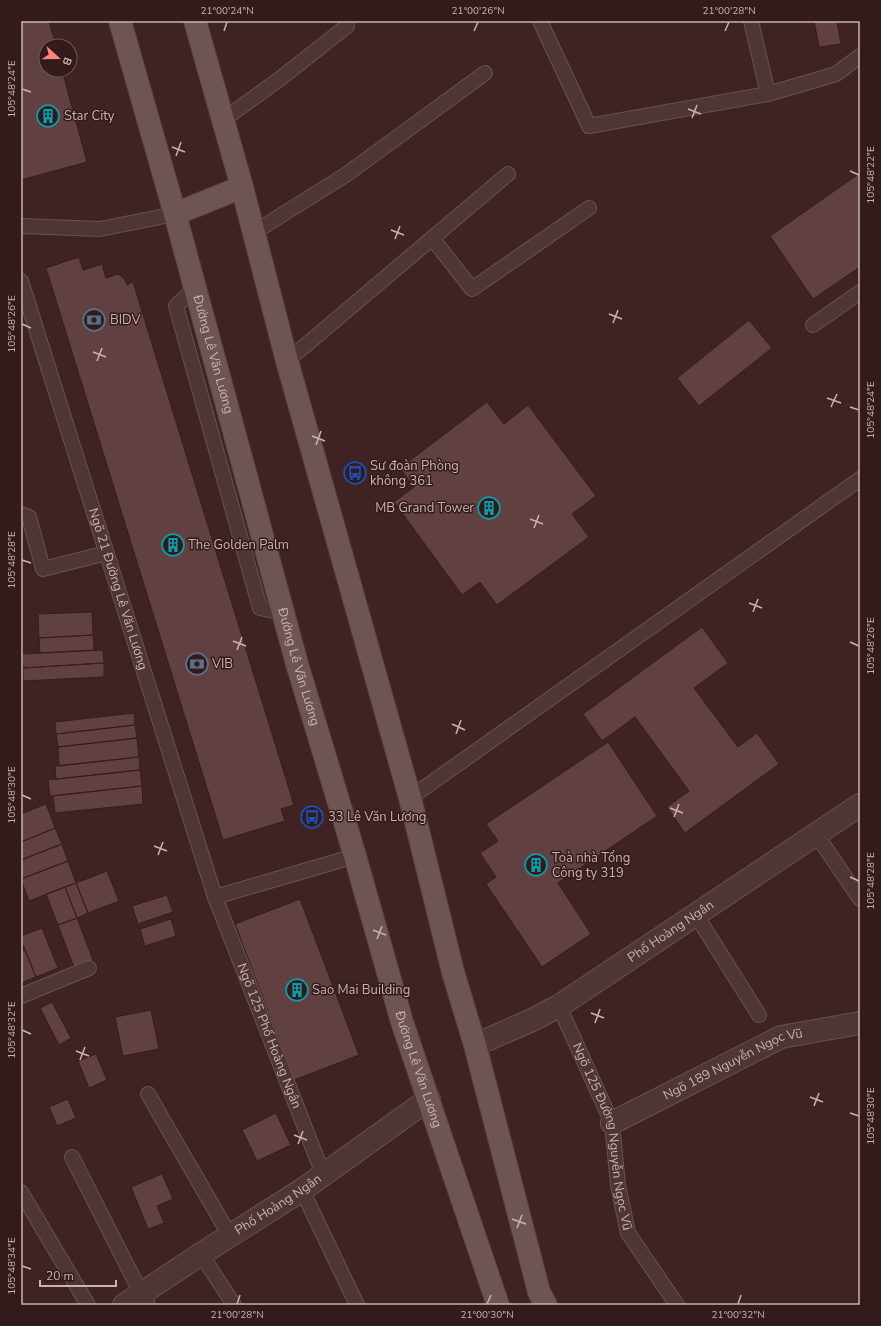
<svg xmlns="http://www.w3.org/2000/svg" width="881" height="1326" font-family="'Nunito Sans',sans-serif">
<rect width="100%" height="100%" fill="#3f2222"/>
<path fill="#614041" stroke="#361d1d" d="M 21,21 L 49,21 L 56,46 L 46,46 L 46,70 L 62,70 L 87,162 L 21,180 Z
M 814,21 L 837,21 L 841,44 L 819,47 Z
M 860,173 L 860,267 L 813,299 L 770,236 Z
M 79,257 L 83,270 L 102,264 L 106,278 L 118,274 L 124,278 L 127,285 L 133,282 L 294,805 L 281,809 L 285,821 L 223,840 L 46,268 Z
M 749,320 L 772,348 L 699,406 L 677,378 Z
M 487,402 L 504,424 L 528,405 L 596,496 L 572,514 L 589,537 L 497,605 L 480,582 L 462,595 L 394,502 L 414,487 L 400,468 Z
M 92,612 L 93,635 L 39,638 L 38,614 Z
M 702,627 L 728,663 L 694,688 L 738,747 L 757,733 L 779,764 L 685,833 L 667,807 L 689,791 L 635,717 L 602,741 L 583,714 Z
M 93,635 L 94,650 L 40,653 L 39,638 Z
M 103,650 L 104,663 L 23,668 L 22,654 Z
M 104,663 L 104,677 L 23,681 L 23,668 Z
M 134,713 L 135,725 L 56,734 L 55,722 Z
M 135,725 L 137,738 L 58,747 L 56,734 Z
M 137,738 L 139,757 L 59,766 L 58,747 Z
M 608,742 L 657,816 L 558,883 L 591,934 L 542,967 L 486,884 L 496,877 L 480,853 L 498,841 L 486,824 Z
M 139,757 L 140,770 L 56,779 L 55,766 Z
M 140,770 L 142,786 L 50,796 L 48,780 Z
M 142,786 L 143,804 L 55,813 L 53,796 Z
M 46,804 L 55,828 L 21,842 L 21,814 Z
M 55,828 L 62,844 L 21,860 L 21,842 Z
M 62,844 L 68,861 L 21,879 L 21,860 Z
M 68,861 L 76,883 L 29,901 L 21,879 Z
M 107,871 L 119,901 L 88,913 L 76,883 Z
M 76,883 L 88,913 L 77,918 L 65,887 Z
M 65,887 L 77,918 L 58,925 L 46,894 Z
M 167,895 L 173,912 L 138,924 L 132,906 Z
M 300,899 L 359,1055 L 294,1080 L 235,924 Z
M 77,918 L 93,960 L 74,967 L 58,925 Z
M 171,919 L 176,936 L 145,946 L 140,929 Z
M 42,928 L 58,968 L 36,977 L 21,940 L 21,936 Z
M 25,950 L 36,977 L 21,983 L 21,951 Z
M 52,1002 L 71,1038 L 59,1045 L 40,1008 Z
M 151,1010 L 159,1049 L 123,1056 L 115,1017 Z
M 96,1054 L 107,1080 L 89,1088 L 78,1061 Z
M 68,1099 L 76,1118 L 57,1126 L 49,1107 Z
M 276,1113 L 291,1145 L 257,1161 L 242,1130 Z
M 162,1174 L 173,1199 L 157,1206 L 164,1223 L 148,1229 L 131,1187 Z"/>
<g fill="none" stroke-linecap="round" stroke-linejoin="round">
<g stroke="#6a5151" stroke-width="16">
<g id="service">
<path d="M 540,21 L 589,126 L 768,94 L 836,74 L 860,56"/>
<path d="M 751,21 L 768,94"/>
<path d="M 223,120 L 281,78 L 347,26"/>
<path d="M 21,226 L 100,229 L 175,214"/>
<path d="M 253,233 L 347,174 L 485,73"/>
<path d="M 432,238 L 472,289 L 589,208"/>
<path id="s1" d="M 21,281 L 215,897 L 323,1174"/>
<path d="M 195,288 L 176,306 L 260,608 L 283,613"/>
<path d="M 813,325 L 860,292"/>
<path d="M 287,361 L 508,174"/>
<path d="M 21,514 L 29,517 L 43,569 L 107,553"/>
<path d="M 410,798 L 860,479"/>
<path d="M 816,834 L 860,899"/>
<path d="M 215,897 L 355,856"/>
<path d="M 696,915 L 759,1015"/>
<path d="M 21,996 L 89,968"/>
<path id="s2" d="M 559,1006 L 612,1123 L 618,1185 L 628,1233 L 677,1305"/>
<path d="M 148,1094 L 230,1236"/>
<path d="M 72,1157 L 141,1293 L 148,1305"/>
<path d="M 302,1190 L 357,1305"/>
<path d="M 21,1192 L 88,1305"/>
<path d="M 201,1254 L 234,1305"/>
</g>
</g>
<g stroke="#6a5151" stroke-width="24">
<g id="minor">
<path id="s3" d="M 612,1123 L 781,1037 L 860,1023"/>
</g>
</g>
<g stroke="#6a5151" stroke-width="24">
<g id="tertiary">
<path id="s4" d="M 475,1045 L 530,1021 L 559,1006 L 860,805"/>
<path id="s5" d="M 124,1305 L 201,1254 L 302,1190 L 429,1099"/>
</g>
</g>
<g stroke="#583f3f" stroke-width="24">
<g id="primary">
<path id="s6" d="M 120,21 L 175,214 L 297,664 L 355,856 L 402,1022 L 498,1305"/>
<path d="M 195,21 L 242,187 L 287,361 L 410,798 L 453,972 L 475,1045 L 539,1292 L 546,1305"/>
<path d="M 175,214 L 242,187"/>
</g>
</g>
<use href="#service" stroke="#4f3636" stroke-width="14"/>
<use href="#minor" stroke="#4f3636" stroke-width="22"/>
<use href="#tertiary" stroke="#4f3636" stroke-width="22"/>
<use href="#primary" stroke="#6f5454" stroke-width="22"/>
</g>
<path fill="none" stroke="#cab2b2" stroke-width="1.5" d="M 224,31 L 227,22M 474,31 L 478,22M 725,31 L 729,22M 22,89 L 31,92M 688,109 L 701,114M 692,118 L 697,105M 172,147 L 185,152M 176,156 L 181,142M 850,171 L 859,175M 391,230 L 404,235M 395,239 L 400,226M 609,314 L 622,319M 613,323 L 618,310M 22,324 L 31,328M 93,352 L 106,357M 97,361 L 102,348M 827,398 L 841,403M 831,407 L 837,394M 850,407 L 859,410M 312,436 L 325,441M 316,445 L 321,431M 530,519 L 543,524M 534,528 L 539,515M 22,560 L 31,563M 749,603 L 762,608M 753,612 L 758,599M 233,641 L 246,646M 850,642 L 859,646M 237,650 L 242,637M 452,724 L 465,730M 456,734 L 461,720M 22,795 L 31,799M 670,808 L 683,813M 674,817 L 679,804M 154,846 L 167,851M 158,855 L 163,842M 850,877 L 859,881M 373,930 L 386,935M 377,939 L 382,926M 591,1013 L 604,1018M 595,1023 L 600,1009M 22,1030 L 31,1034M 76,1051 L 89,1056M 80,1060 L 85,1047M 810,1097 L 823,1102M 814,1106 L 819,1093M 850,1113 L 859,1116M 294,1135 L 307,1140M 298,1144 L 303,1131M 512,1219 L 526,1224M 517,1228 L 522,1215M 22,1266 L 31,1269M 237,1304 L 240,1295M 487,1304 L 491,1295M 738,1304 L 741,1295"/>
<defs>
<g id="building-ring" transform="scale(1.15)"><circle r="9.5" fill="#341b1b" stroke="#0f9aa8" stroke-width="1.5"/><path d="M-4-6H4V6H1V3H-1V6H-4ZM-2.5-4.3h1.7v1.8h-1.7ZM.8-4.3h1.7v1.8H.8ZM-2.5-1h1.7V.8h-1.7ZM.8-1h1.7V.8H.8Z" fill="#0f9aa8"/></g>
<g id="bank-ring" transform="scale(1.15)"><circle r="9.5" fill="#341b1b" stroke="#5c6f8a" stroke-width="1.5"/><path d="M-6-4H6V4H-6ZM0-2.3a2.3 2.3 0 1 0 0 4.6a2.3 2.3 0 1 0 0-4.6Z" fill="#5c6f8a"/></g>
<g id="bus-ring" transform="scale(1.15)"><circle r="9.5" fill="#341b1b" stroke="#1a4fb4" stroke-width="1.5"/><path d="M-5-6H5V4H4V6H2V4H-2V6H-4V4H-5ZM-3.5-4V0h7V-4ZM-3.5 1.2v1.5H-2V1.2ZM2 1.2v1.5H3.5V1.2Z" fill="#1a4fb4"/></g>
</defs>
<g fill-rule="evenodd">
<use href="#building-ring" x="48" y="116"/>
<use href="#bank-ring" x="94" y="320"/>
<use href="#bus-ring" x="355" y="473"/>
<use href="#building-ring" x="489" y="508"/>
<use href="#building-ring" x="173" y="545"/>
<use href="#bank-ring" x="197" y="664"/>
<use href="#bus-ring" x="312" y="817"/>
<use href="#building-ring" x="536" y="865"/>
<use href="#building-ring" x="297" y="990"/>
</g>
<g text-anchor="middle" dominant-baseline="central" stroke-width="3" stroke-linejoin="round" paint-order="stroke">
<g font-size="13" fill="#cab2b2" stroke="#341b1b" text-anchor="start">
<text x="64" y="116">Star City</text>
<text x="110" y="320">BIDV</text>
<text x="370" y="466">Sư đoàn Phòng<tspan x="370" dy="15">không 361</tspan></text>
<text x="474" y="508" text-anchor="end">MB Grand Tower</text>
<text x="188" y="545">The Golden Palm</text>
<text x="212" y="664">VIB</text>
<text x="328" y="817">33 Lê Văn Lương</text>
<text x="552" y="858">Toà nhà Tổng<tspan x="552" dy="15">Công ty 319</tspan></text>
<text x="312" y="990">Sao Mai Building</text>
</g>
<g font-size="13" fill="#cab2b2" stroke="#341b1b">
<text stroke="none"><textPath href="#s6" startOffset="346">Đường Lê Văn Lương</textPath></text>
<text stroke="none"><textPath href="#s1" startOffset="323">Ngõ 21 Đường Lê Văn Lương</textPath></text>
<text stroke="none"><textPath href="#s6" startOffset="670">Đường Lê Văn Lương</textPath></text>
<text stroke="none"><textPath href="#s4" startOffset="227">Phố Hoàng Ngân</textPath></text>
<text stroke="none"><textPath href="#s1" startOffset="795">Ngõ 125 Phố Hoàng Ngân</textPath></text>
<text stroke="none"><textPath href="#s3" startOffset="135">Ngõ 189 Nguyễn Ngọc Vũ</textPath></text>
<text stroke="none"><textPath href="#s6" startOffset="1090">Đường Lê Văn Lương</textPath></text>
<text stroke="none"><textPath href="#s2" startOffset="139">Ngõ 125 Đường Nguyễn Ngọc Vũ</textPath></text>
<text stroke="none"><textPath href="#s5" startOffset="184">Phố Hoàng Ngân</textPath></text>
</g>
</g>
<rect width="881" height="1326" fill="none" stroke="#341b1b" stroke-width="44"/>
<g transform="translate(58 58) rotate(111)"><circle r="19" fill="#341b1b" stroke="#705757"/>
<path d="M0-3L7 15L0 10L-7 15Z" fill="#ff8481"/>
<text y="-6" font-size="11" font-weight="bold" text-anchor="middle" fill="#cab2b2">B</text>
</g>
<path d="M40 1280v6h76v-6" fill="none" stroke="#cab2b2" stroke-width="2"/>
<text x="46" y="1280" font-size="12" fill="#cab2b2" stroke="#341b1b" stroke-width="3" paint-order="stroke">20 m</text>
<rect x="22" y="22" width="837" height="1282" fill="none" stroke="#cab2b2" stroke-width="1.5"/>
<g font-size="10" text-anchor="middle" fill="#cab2b2">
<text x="227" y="14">21°00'24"N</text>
<text x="478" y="14">21°00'26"N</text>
<text x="729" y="14">21°00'28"N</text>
<text transform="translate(11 89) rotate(-90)" y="4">105°48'24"E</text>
<text transform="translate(870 175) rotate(-90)" y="4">105°48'22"E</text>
<text transform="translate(11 324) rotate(-90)" y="4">105°48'26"E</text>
<text transform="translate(870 410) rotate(-90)" y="4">105°48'24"E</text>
<text transform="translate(11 560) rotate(-90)" y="4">105°48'28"E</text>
<text transform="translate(870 646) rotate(-90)" y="4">105°48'26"E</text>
<text transform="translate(11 795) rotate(-90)" y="4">105°48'30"E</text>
<text transform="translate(870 881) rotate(-90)" y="4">105°48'28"E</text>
<text transform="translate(11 1030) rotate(-90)" y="4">105°48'32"E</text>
<text transform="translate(870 1116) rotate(-90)" y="4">105°48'30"E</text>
<text transform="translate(11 1266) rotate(-90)" y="4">105°48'34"E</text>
<text x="237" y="1318">21°00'28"N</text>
<text x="487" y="1318">21°00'30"N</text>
<text x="738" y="1318">21°00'32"N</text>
</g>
</svg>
